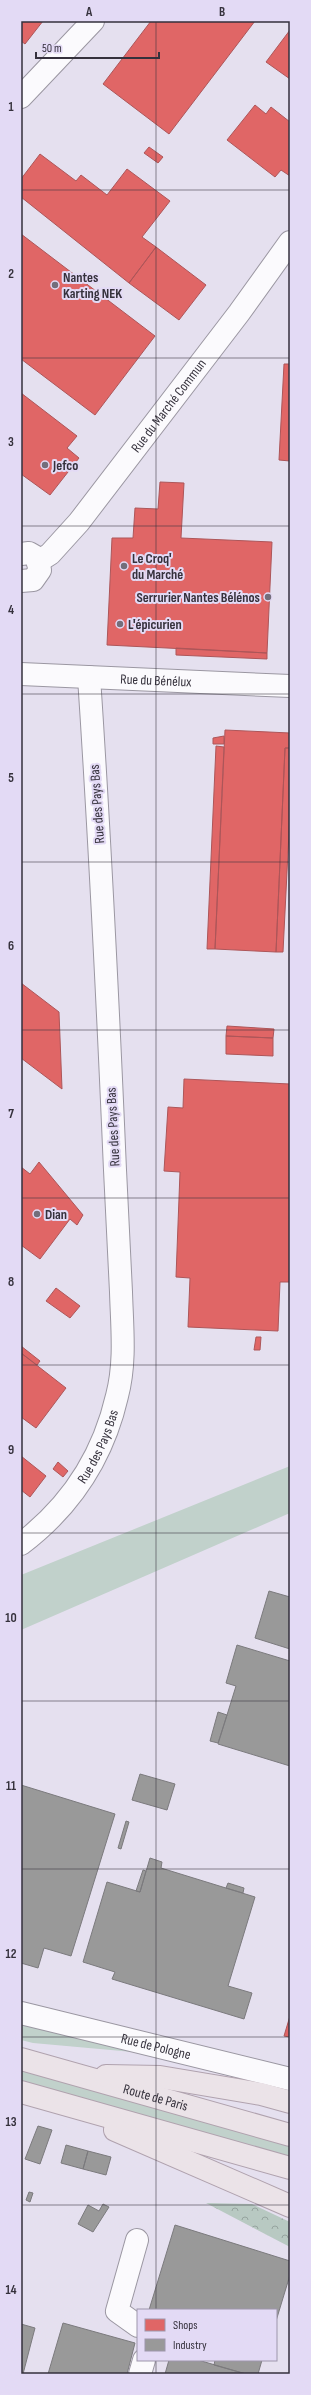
<svg xmlns="http://www.w3.org/2000/svg" width="311" height="2395" font-family="'Sofia Sans Condensed',sans-serif">
<defs>
<pattern id="forest-crowns" width="20" height="18" patternUnits="userSpaceOnUse"><rect width="20" height="18" fill="#b8c9c2"/><path d="M2 6a3 3 0 1 1 6 0M12 15a3 3 0 1 1 6 0" fill="none" stroke="#96a49f"/></pattern>
</defs>
<rect width="100%" height="100%" fill="#e5e0ef"/>
<path fill="#c1d1cb" d="M 290,1466 L 290,1513 L 21,1630 L 21,1575 Z
M 21,2019 L 133,2052 L 33,2043 L 21,2040 Z
M 21,2066 L 290,2146 L 290,2160 L 21,2082 Z"/>
<path fill="url(#forest-crowns)" d="M 206,2203 L 252,2204 L 290,2222 L 290,2247 Z"/>
<path fill="#e06666" stroke="#ad5659" d="M 21,21 L 43,21 L 25,44 L 21,41 Z
M 151,21 L 255,21 L 169,134 L 103,84 Z
M 290,30 L 290,79 L 266,62 Z
M 255,105 L 266,114 L 271,107 L 290,122 L 290,176 L 281,170 L 275,177 L 227,140 Z
M 149,147 L 163,157 L 158,163 L 144,153 Z
M 40,154 L 76,181 L 81,175 L 107,195 L 127,169 L 170,201 L 142,237 L 156,247 L 129,283 L 21,197 L 21,179 Z
M 21,234 L 155,336 L 95,415 L 21,359 Z
M 156,247 L 206,285 L 179,320 L 129,283 Z
M 284,364 L 290,364 L 290,461 L 279,460 Z
M 21,393 L 77,436 L 67,448 L 79,458 L 50,495 L 21,474 Z
M 160,482 L 184,483 L 181,538 L 272,542 L 267,653 L 107,645 L 112,538 L 133,538 L 135,508 L 158,509 Z
M 176,648 L 267,653 L 267,659 L 176,655 Z
M 225,730 L 290,733 L 290,748 L 285,748 L 276,952 L 215,949 Z
M 224,736 L 224,744 L 213,744 L 213,738 Z
M 216,746 L 224,747 L 215,949 L 207,949 Z
M 285,748 L 290,748 L 290,812 L 283,952 L 276,952 Z
M 21,983 L 59,1012 L 62,1089 L 21,1058 Z
M 227,1026 L 274,1029 L 273,1038 L 226,1036 Z
M 226,1036 L 273,1038 L 273,1056 L 226,1054 Z
M 184,1079 L 290,1084 L 290,1282 L 280,1282 L 278,1331 L 188,1327 L 190,1278 L 176,1277 L 180,1172 L 164,1171 L 168,1107 L 183,1108 Z
M 39,1162 L 83,1215 L 77,1225 L 70,1219 L 40,1259 L 21,1245 L 21,1167 L 30,1174 Z
M 56,1288 L 80,1306 L 70,1318 L 46,1301 Z
M 256,1337 L 261,1337 L 260,1350 L 254,1350 Z
M 21,1346 L 40,1361 L 37,1365 L 21,1353 Z
M 21,1353 L 66,1388 L 36,1428 L 21,1417 Z
M 21,1456 L 46,1476 L 30,1497 L 21,1490 Z
M 58,1462 L 68,1471 L 63,1477 L 53,1469 Z
M 290,2016 L 290,2037 L 284,2036 Z"/>
<path fill="#999" stroke="#7b7a7d" d="M 269,1591 L 290,1597 L 290,1649 L 255,1638 Z
M 237,1645 L 290,1661 L 290,1766 L 218,1744 L 236,1686 L 226,1683 Z
M 218,1712 L 227,1715 L 218,1743 L 210,1741 Z
M 140,1774 L 175,1784 L 167,1810 L 132,1800 Z
M 21,1785 L 115,1814 L 71,1956 L 44,1948 L 38,1968 L 21,1963 Z
M 126,1821 L 129,1822 L 121,1849 L 118,1848 Z
M 150,1858 L 162,1862 L 161,1868 L 255,1897 L 228,1986 L 252,1993 L 244,2019 L 112,1979 L 115,1972 L 83,1962 L 107,1882 L 140,1892 Z
M 143,1870 L 146,1871 L 140,1892 L 136,1891 Z
M 228,1883 L 244,1888 L 243,1893 L 226,1888 Z
M 38,2126 L 52,2130 L 40,2164 L 25,2159 Z
M 66,2145 L 88,2151 L 83,2169 L 61,2163 Z
M 88,2151 L 111,2157 L 106,2175 L 83,2169 Z
M 29,2192 L 33,2193 L 30,2202 L 26,2200 Z
M 103,2204 L 109,2207 L 93,2232 L 78,2224 L 88,2205 L 99,2211 Z
M 175,2225 L 290,2261 L 290,2275 L 276,2321 L 276,2310 L 149,2310 Z
M 63,2323 L 135,2343 L 127,2374 L 48,2374 Z
M 21,2324 L 35,2328 L 23,2374 L 21,2374 Z
M 169,2360 L 198,2360 L 246,2374 L 165,2374 Z
M 215,2360 L 262,2360 L 258,2374 L 246,2374 L 214,2365 Z"/>
<g fill="none" stroke-linecap="round" stroke-linejoin="round">
<g stroke="#9b97a2" stroke-width="24">
<g id="minor">
<path d="M 21,97 L 93,21"/>
<path d="M 21,554 L 29,553 L 36,557 L 40,570 L 33,580 L 21,581"/>
<path id="s1" d="M 39,561 L 50,554 L 79,522 L 239,313 L 290,242"/>
<path id="s2" d="M 21,674 L 290,686"/>
<path id="s3" d="M 21,1544 C 71,1506 103,1457 117,1396 C 126,1362 122,1327 121,1292 C 119,1252 117,1211 115,1170 C 108,1006 100,842 89,677"/>
<path id="s4" d="M 21,2013 L 290,2079"/>
<path d="M 137,2240 L 117,2311 L 138,2326"/>
<path d="M 140,2374 L 144,2360"/>
</g>
</g>
<g stroke="#b0a2ae" stroke-width="24">
<g id="major">
<path id="s5" d="M 21,2059 L 290,2135"/>
<path d="M 106,2076 L 160,2077 L 261,2094 L 290,2102"/>
<path d="M 21,2092 L 290,2168"/>
<path d="M 115,2130 L 290,2206"/>
</g>
</g>
<use href="#minor" stroke="#fbfafd" stroke-width="22"/>
<use href="#major" stroke="#ebe3e8" stroke-width="22"/>
</g>
<path fill="none" stroke="#35313c" stroke-width="1" stroke-opacity="0.55" d="M 156,21 L 156,2310M 21,190 L 290,190M 21,358 L 290,358M 21,526 L 290,526M 21,694 L 290,694M 21,862 L 290,862M 21,1030 L 290,1030M 21,1198 L 290,1198M 21,1365 L 290,1365M 21,1533 L 290,1533M 21,1701 L 290,1701M 21,1869 L 290,1869M 21,2037 L 290,2037M 21,2205 L 290,2205M 156,2360 L 156,2374"/>
<g fill="#736e7b" stroke="#e3daf5" stroke-width="1.5">
<circle cx="55" cy="285" r="4"/>
<circle cx="45" cy="465" r="4"/>
<circle cx="124" cy="566" r="4"/>
<circle cx="268" cy="597" r="4"/>
<circle cx="120" cy="624" r="4"/>
<circle cx="37" cy="1214" r="4"/>
</g>
<g text-anchor="middle" dominant-baseline="central" stroke-width="4" stroke-linejoin="round" paint-order="stroke">
<g font-size="14" font-weight="bold" fill="#35313c" stroke="#e3daf5" text-anchor="start">
<text x="63" y="277">Nantes<tspan x="63" dy="16">Karting NEK</tspan></text>
<text x="53" y="465">Jefco</text>
<text x="132" y="558">Le Croq'<tspan x="132" dy="16">du Marché</tspan></text>
<text x="260" y="597" text-anchor="end">Serrurier Nantes Bélénos</text>
<text x="128" y="624">L'épicurien</text>
<text x="45" y="1214">Dian</text>
</g>
<g font-size="14" fill="#35313c" stroke="#e3daf5">
<text stroke="none"><textPath href="#s1" startOffset="203">Rue du Marché Commun</textPath></text>
<text stroke="none"><textPath href="#s2" startOffset="135">Rue du Bénélux</textPath></text>
<text transform="translate(97 804) rotate(-94)">Rue des Pays Bas</text>
<text transform="translate(113 1127) rotate(-93)">Rue des Pays Bas</text>
<text stroke="none"><textPath href="#s3" startOffset="126">Rue des Pays Bas</textPath></text>
<text stroke="none"><textPath href="#s4" startOffset="139">Rue de Pologne</textPath></text>
<text stroke="none"><textPath href="#s5" startOffset="140">Route de Paris</textPath></text>
</g>
</g>
<rect width="311" height="2395" fill="none" stroke="#e3daf5" stroke-width="44"/>
<rect x="137" y="2309" width="140" height="52" fill="#e3daf5" stroke="#9d96ab"/>
<rect x="145" y="2319" width="20" height="12" fill="#e06666" stroke="#9d96ab"/>
<text x="173" y="2329" font-size="12" fill="#35313c">Shops</text>
<rect x="145" y="2339" width="20" height="12" fill="#999999" stroke="#9d96ab"/>
<text x="173" y="2349" font-size="12" fill="#35313c">Industry</text>
<path d="M36 52v6h123v-6" fill="none" stroke="#35313c" stroke-width="2"/>
<text x="42" y="52" font-size="12" fill="#35313c" stroke="#e3daf5" stroke-width="3" paint-order="stroke">50 m</text>
<rect x="22" y="22" width="267" height="2351" fill="none" stroke="#35313c" stroke-width="1.5"/>
<g font-size="13" text-anchor="middle" font-weight="bold" fill="#35313c">
<text x="89" y="16">A</text>
<text x="222" y="16">B</text>
<text x="11" y="111">1</text>
<text x="11" y="278">2</text>
<text x="11" y="446">3</text>
<text x="11" y="614">4</text>
<text x="11" y="782">5</text>
<text x="11" y="950">6</text>
<text x="11" y="1118">7</text>
<text x="11" y="1286">8</text>
<text x="11" y="1454">9</text>
<text x="11" y="1622">10</text>
<text x="11" y="1790">11</text>
<text x="11" y="1958">12</text>
<text x="11" y="2126">13</text>
<text x="11" y="2294">14</text>
</g>
</svg>
